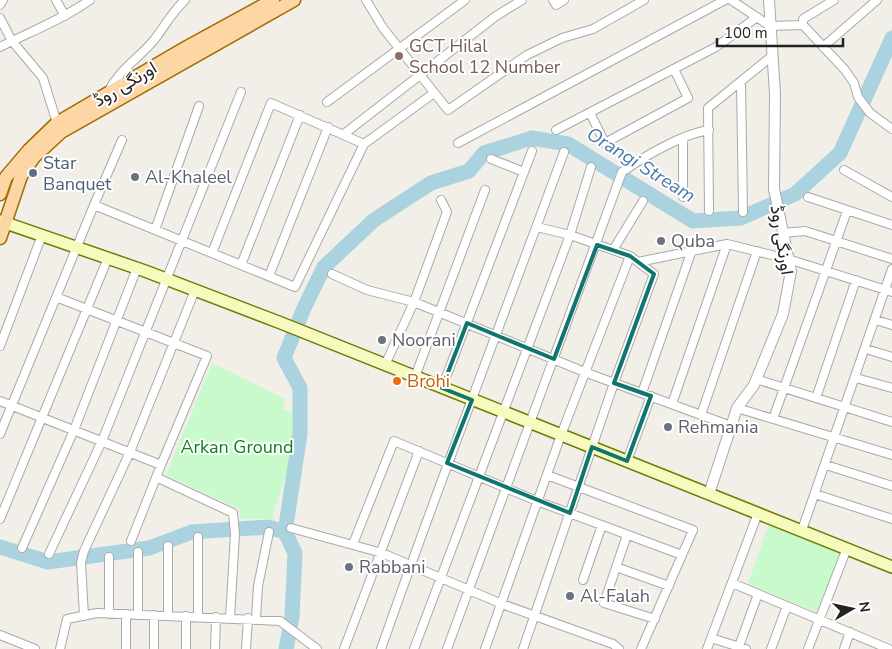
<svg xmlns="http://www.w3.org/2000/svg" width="892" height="649" font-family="'Nunito Sans',Vazirmatn,sans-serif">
<rect width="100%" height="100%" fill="#f2efe9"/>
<path fill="#c8facc" d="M 212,363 L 286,399 L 283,409 L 293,413 C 298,450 284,481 273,515 L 274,519 L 241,519 L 239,509 L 166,475 Z
M 771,518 L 847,548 L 822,614 L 748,584 Z"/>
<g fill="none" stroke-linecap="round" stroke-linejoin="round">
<path stroke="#aad3df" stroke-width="15" d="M 0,547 L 48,562 L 149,548 L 192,532 L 268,527 L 285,532
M 286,649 L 292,617 L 295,553 L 285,532 L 300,434 L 300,388 L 284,358 L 304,308 L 324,267 L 374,220 L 431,183 L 469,171 L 484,153 L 532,138 L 568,144 L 693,221 L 741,218 L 795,194 L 840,153 L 892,38"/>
<g stroke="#a9a9a9" stroke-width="10">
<path id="minor" d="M 56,0 L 65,16
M 366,0 L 383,28 L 448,110 L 527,55 L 562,38 L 593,29 L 644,0
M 553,0 L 556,5 L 564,0
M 731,0 L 770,26 L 803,25 L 845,70 L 854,83 L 858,97 L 870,113 L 892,129
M 0,5 L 3,0
M 0,18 L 12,41 L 43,78 L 57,123
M 803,25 L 803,19 L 834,0
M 0,47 C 30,32 63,19 90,0
M 823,47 L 877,0
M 741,82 L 743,212
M 108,92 C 119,70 139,58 154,40 C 165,26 172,12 185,0
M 327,102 L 465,0
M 590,113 L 605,143 L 688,98 L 674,69
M 556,130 L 716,47 L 757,17
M 344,134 L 496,16 L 522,0
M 683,139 L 683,197
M 458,143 L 725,0
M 491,159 L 524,172
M 844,170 L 892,197
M 808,197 L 892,225
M 94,205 L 122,140
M 709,211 L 708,108 L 772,56
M 155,230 L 199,106
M 783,233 L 805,231 L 892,259
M 613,250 L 643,201
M 212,253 L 271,103 L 364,144
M 638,262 L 727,244 L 788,259 L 892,292
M 241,265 L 300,115
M 332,274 L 367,290 L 414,302 L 587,373 L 731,426
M 269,276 L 328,127
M 876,320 L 892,325
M 0,346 L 42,235
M 866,349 L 892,357
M 385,365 L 414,302 L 447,212 L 441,200
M 415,377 L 485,190
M 856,378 L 892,388
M 756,379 L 892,422
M 442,388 L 532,151
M 642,393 L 692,250
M 816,398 L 856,280
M 0,401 L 161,465 L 207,356 L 56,297
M 672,404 L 727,244
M 737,408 L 892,455
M 701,415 L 757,251
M 773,419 L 847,211
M 0,434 L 94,205 L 295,287 L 364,144 L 434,93
M 627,461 L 651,396
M 826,465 L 892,486
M 547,475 L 693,530 L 641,649
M 156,477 L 233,513 L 235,534 L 230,618
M 815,494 L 892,519
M 0,519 L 108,258
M 291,528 L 382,553 L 502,604 L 613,644 L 619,649
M 802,530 L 892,269
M 627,535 L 604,603 L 655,619
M 131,541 L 161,465
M 353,544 L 394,441 L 537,501 L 682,555
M 168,546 L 168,615
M 22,548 L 74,430 L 137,268
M 138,552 L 138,615
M 49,554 L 102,441 L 241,92
M 109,557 L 109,614
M 616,567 L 669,586
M 583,580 L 602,525
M 732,583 L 889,649
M 126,614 L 126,649
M 84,616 L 81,563 L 84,551 L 130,452 L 195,290
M 198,616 L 198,537
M 256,618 L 258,586 L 269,532
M 0,635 L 35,649
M 711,638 L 746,649
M 60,649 L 67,619 L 97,613 L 280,621 L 317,649
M 154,649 L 154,615
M 186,649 L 186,616
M 215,649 L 216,617
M 246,649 L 248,618
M 344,649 L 419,451
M 381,649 C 439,483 503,318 564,152
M 414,649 L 570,235 L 591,167
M 447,649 L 622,172 C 645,156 682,134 709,130
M 485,649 L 561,435 L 630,256 L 570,235 L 537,227
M 523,649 L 614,383 L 654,274 L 630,256
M 707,649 L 758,513
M 738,649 L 758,594
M 771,649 L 787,606
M 808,649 L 847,548
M 844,649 L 850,632"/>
</g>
<g stroke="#a9a9a9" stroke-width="12">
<path id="tertiary" d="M 709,494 L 737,408 L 754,385 L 783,314 L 791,271 L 774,189 L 775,94 L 769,0"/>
</g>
<g stroke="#707d05" stroke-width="14">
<path id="secondary" d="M 0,221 L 145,271 L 281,323 L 892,567"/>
</g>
<g stroke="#a06b00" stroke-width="15">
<path id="primary" d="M 0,194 L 6,177 L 29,150 L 57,123 L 187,47 L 273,0
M 0,238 L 21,176 L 34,157 L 61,132 L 294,0"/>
</g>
<use href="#minor" stroke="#fff" stroke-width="8"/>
<use href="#tertiary" stroke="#fff" stroke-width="10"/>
<use href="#secondary" stroke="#f7fabf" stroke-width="11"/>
<use href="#primary" stroke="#fcd6a4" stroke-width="12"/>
</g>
<path fill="none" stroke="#0f766e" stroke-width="4" stroke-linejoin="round" d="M 597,245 L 630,256 L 654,274 L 614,383 L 651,396 L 627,461 L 592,447 L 570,513 L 447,463 L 472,400 L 442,388 L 467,323 L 554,359 Z"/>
<circle fill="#8d6e63" stroke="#fff" stroke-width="2" cx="399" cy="56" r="5"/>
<circle fill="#5c6f8a" stroke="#fff" stroke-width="2" cx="33" cy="173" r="5"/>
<g fill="#6b7280" stroke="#fff" stroke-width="2">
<circle cx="135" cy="177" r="5"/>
<circle cx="661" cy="241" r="5"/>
<circle cx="382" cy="340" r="5"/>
<circle cx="668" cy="427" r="5"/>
<circle cx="349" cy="567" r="5"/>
<circle cx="570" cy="596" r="5"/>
</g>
<circle fill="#e8710a" stroke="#fff" stroke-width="2" cx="397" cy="381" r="5"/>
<g text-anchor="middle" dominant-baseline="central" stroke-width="4" stroke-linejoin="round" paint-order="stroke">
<g font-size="18" fill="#785e54" stroke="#fff" text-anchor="start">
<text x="409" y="46">GCT Hilal<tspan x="409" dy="21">School 12 Number</tspan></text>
</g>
<g font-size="18" fill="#222" stroke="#fff">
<text transform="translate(125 84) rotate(-31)">اورنگی روڈ</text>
<text transform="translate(782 240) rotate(81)">اورنگی روڈ</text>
</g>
<g font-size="18" fill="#4e5e75" stroke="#fff" text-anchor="start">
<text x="43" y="163">Star<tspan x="43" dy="21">Banquet</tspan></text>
</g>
<g font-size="18" fill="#5b616d" stroke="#fff" text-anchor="start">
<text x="145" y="177">Al-Khaleel</text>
<text x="671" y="241">Quba</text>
<text x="392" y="340">Noorani</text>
<text x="678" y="427">Rehmania</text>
<text x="359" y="567">Rabbani</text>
<text x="580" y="596">Al-Falah</text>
</g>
<g font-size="18" fill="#c56008" stroke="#fff" text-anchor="start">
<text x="407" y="381">Brohi</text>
</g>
<g font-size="18" fill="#0c8416" stroke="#fff">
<text x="237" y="447">Arkan Ground</text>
</g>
<g font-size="19" font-style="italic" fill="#4a7aab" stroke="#fff">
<text transform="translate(641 165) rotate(32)">Orangi Stream</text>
</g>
</g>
<g transform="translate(852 609) rotate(81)" stroke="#ffffff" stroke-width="4" paint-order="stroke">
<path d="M0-4L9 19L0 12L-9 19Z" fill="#222222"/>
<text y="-8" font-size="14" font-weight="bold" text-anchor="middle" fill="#222222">N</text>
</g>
<path d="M717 38v8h126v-8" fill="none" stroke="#222222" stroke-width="2.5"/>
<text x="724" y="38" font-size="15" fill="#222222" stroke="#ffffff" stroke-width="4" paint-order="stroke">100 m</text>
</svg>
